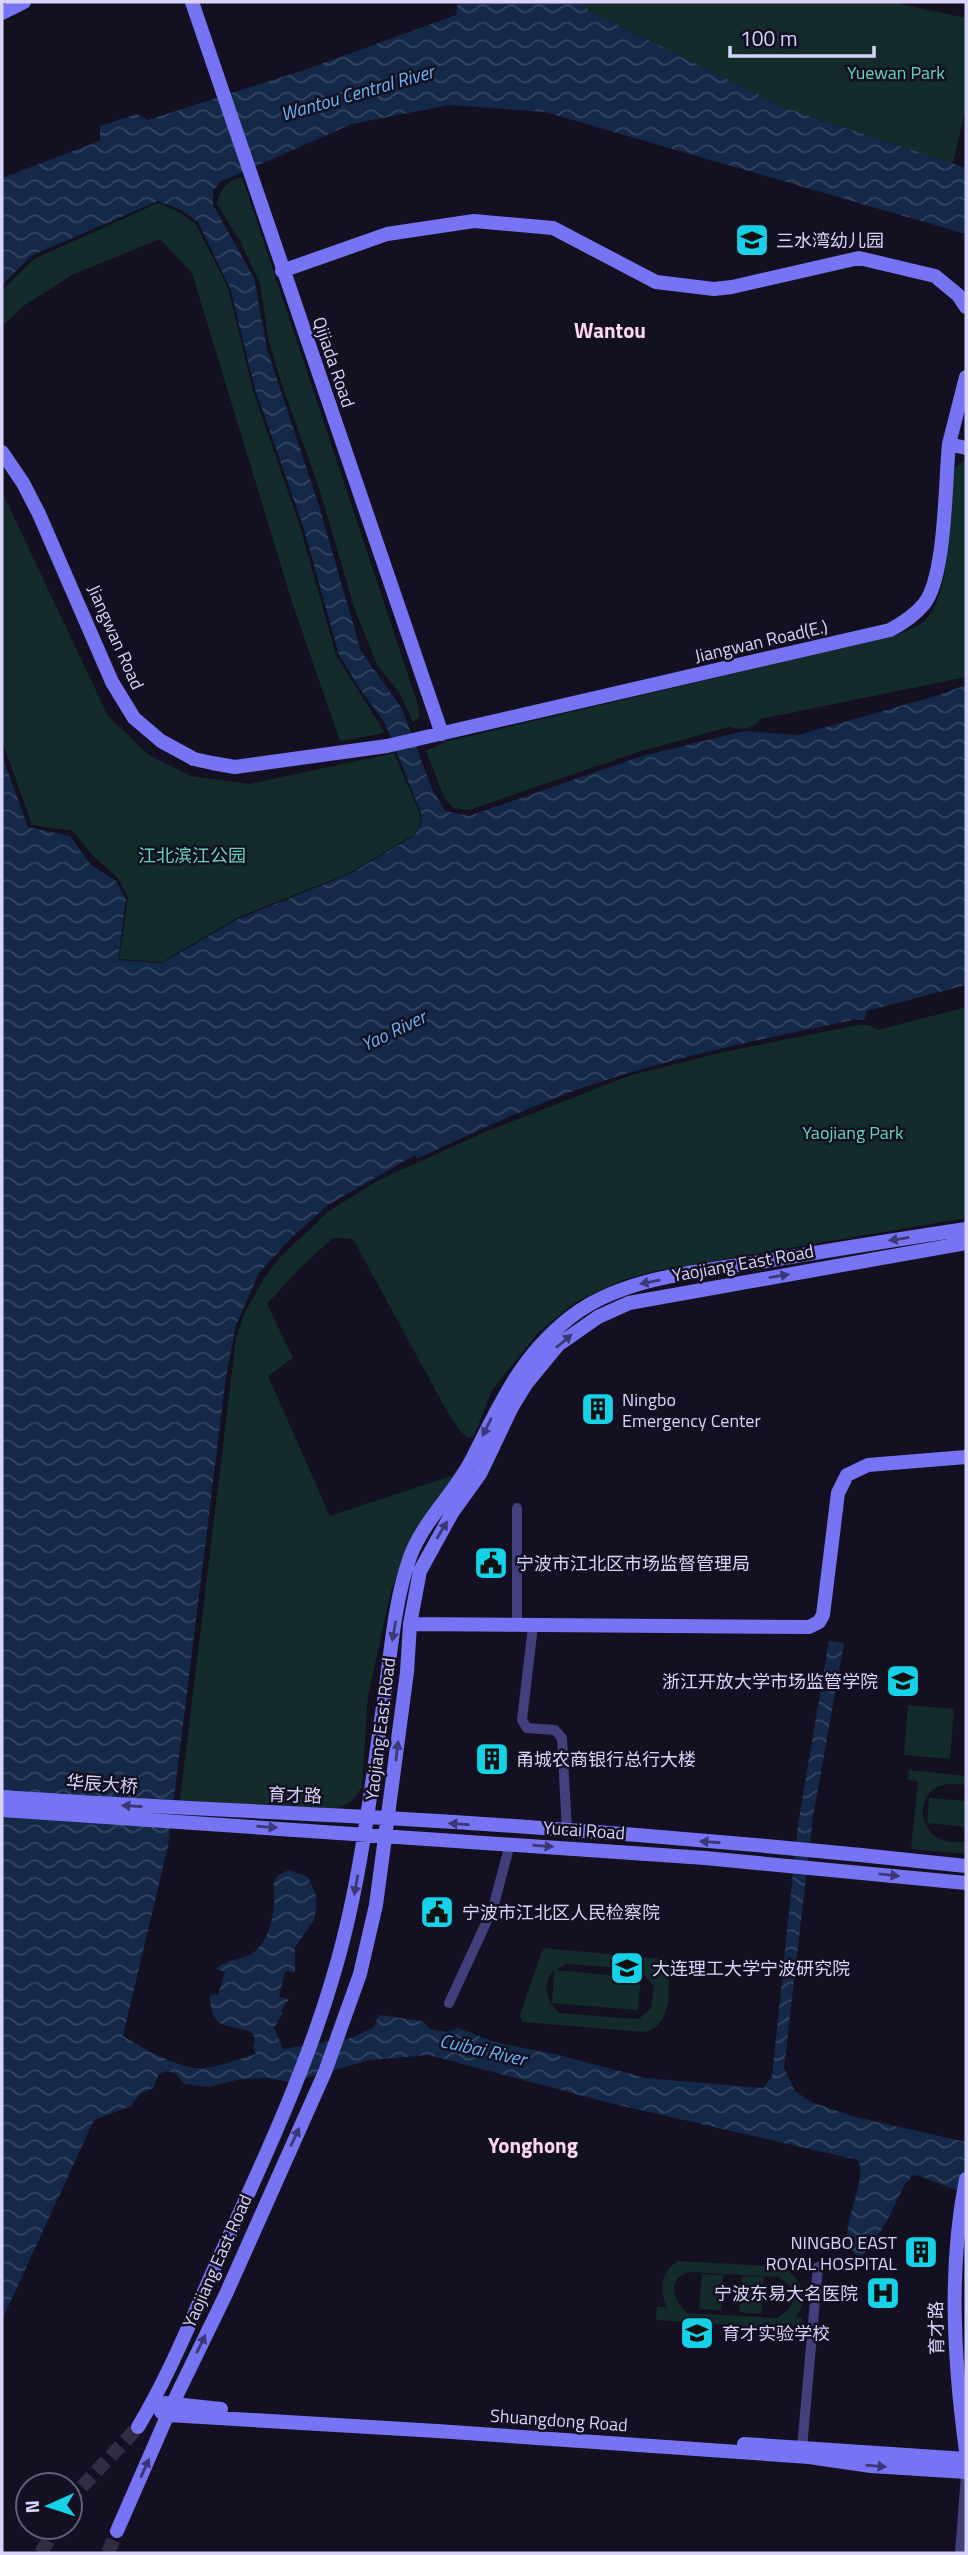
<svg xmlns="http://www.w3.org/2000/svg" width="968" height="2555" font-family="'Titillium Web','Noto Sans SC',sans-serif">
<defs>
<pattern id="water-waves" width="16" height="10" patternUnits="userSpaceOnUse" patternTransform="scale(1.75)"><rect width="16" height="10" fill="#142847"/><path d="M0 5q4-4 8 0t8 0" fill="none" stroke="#354662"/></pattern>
</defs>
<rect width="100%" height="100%" fill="#131021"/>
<path fill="#132b2a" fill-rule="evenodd" d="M 581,2 L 890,2 L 966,18 L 966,106 L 953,164 L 783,107 L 590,11 Z
M 242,177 L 419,708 L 419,717 L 413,722 L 399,692 L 377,665 L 355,610 L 319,488 L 281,382 L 268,338 L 260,283 L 240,241 L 217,204 C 220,189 226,182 242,177 Z
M 158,203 L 179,212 L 196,224 L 228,288 L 253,390 L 300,526 L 336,655 L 385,733 L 340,741 L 293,605 L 192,273 L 160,239 L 72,275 L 25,305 L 2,326 L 2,290 L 34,259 Z
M 965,460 L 966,677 L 761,719 C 751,730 743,730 729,727 L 638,752 L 469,810 L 453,808 L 444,797 L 426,751 L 444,742 L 894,636 C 905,631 919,627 927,618 C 953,589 948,507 954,469 Z
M 2,492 L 108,716 L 149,755 L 191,776 L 249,784 L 394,753 L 420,814 L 421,822 L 415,834 L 352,872 L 235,919 L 162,962 L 119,959 L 128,898 L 118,878 L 92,855 L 73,831 L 32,825 L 2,740 Z
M 966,1007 L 966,1218 L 655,1271 L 623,1280 L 574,1303 L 538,1333 L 492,1390 L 474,1436 L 469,1438 L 461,1432 L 448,1413 L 353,1239 L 333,1238 L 301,1267 L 267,1304 L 293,1358 L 268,1376 L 330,1516 L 451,1476 L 457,1470 L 460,1473 L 410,1542 L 391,1591 L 368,1696 L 362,1787 L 352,1801 L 333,1810 L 180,1800 L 236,1338 L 245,1312 L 263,1280 L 279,1258 L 329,1211 L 379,1180 L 485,1132 L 628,1076 L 719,1053 L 858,1025 L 869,1025 L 878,1030 Z
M 908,1705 L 954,1709 L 950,1759 L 904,1755 Z
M 909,1770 L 966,1776 L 966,1785 C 955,1784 943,1782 933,1790 C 917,1802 921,1829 938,1838 C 946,1843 958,1842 966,1842 L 966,1854 L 911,1849 L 918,1782 L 908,1780 Z
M 929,1798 L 966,1801 L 966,1827 L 927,1823 Z
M 543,1948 L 664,1959 L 669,1964 C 668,1988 674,2026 644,2032 L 522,2022 L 520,2015 ZM 567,1964 L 634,1969 L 642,1972 L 654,1987 L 651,2008 L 640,2018 L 635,2019 L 560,2013 C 546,2002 541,1984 554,1970 L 552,2003 L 638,2010 L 641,1978 L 555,1970 Z
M 679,2261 L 784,2267 C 802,2281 810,2297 796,2317 L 802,2318 L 801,2330 L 656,2320 L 657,2307 L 667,2307 C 659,2291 661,2269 679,2261 ZM 690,2272 L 778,2277 L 789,2285 L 793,2301 L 789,2309 L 777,2318 L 687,2313 C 673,2301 666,2277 690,2272 Z
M 702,2274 L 723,2275 L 721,2310 L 699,2309 Z
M 742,2276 L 764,2277 L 761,2314 L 739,2312 Z"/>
<path fill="url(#water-waves)" d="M 458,2 L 581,2 L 590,11 L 783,107 L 966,168 L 966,234 L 545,112 L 449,105 L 352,124 L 220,182 L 213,191 L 213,205 L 254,278 L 267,349 L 319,506 L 361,651 L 402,709 L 432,789 L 445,811 L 469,816 L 642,756 L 744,731 L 798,735 L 939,695 L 966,685 L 966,985 L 867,1011 L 864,1020 L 853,1020 C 761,1039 668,1058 579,1089 C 524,1109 470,1134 417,1159 L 415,1155 L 328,1205 L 291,1238 L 259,1273 L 236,1325 L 226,1377 L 168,1846 L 123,2036 C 142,2048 181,2070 203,2068 C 220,2067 239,2059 256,2054 L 253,2048 L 255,2038 L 250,2031 C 224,2025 210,2028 210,1994 L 218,1995 L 225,1972 L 216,1969 C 227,1959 239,1960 251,1954 C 272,1942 277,1903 273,1884 L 278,1875 L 289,1870 L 308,1877 L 316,1895 L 316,1910 L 314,1920 L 295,1947 L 295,1973 L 285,1971 L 279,1997 L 289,1999 L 281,2011 L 283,2013 L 274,2028 L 283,2049 L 351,2038 L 374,2027 L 379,2015 L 423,2021 L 430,2029 L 448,2032 L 458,2028 L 494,2042 L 554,2054 L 646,2078 L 763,2088 L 772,2077 L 798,1824 L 829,1641 L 844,1643 L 813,1817 L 784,2068 L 795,2091 L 811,2102 L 856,2117 L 966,2142 L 966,2194 L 917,2175 L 912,2176 L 905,2184 L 890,2215 L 870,2249 L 862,2256 L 857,2256 C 830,2236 870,2185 858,2160 L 610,2103 L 429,2055 L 370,2060 L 292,2082 L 268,2078 L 241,2079 L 208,2087 L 184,2084 L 176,2074 L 167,2071 L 159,2074 L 153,2088 L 140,2094 L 131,2106 L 94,2120 L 2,2320 L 2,756 L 28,827 L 70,836 L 91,865 L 116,881 L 126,899 L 118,960 L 162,963 L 236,920 L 352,873 L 415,835 L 422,822 L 421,813 L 385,723 L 360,689 L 339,655 L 303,526 L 255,389 L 230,288 L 198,222 L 181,210 L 158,201 L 31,256 L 2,285 L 2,178 L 100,141 L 100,126 L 137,114 L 148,120 L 310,68 L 456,15 Z"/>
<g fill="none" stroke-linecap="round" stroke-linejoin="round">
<path stroke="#312d42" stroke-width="14" stroke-dasharray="14 7" stroke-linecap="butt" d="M 70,2504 L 78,2491 L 138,2427
M 41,2553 L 56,2527
M 108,2553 L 117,2531"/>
<path stroke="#413f7c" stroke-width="10" d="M 517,1508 L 517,1626
M 533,1626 L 522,1720 L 527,1728 L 555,1730 L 562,1738 L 567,1831
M 449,2003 L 493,1908 L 510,1844
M 802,2448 L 818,2267
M 960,2553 L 966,2475"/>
<path stroke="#7674f2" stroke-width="14" d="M 192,2 L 442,734
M 2,13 L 24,2
M 282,271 L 387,234 L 474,221 L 553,228 L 656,282 L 714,289 L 732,287 L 859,258 L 935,276 L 958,295 L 966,307
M 949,444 L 966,377
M 2,452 L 23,483 L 39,514 L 112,682 L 134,718 L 161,741 L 194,759 L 212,763 L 235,767 L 387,746 L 890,630 C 903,623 915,615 924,604 C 946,577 945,482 949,444 L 966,448
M 410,1624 L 809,1627 L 819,1622 L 823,1615 L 838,1493 L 847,1475 L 868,1465 L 966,1457
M 2,1797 C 130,1806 259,1811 387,1818 C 580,1829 774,1845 966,1866
M 2,1810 L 705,1858 L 966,1883
M 966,2179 C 948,2269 954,2362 966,2451
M 165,2403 L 221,2409
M 161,2412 L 168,2415 L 437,2431 L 809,2457 L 871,2466 L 966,2472
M 138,2427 C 170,2374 193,2315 219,2258 C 260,2168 304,2075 332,1980 C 360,1889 370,1794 384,1700 C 391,1653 394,1602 410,1557 C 423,1521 454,1494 471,1461 C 501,1402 523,1350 579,1311 C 631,1276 704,1271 766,1261 C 832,1250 899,1239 966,1229
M 744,2444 L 966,2459
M 117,2531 L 172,2405 L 226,2294 L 325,2072 L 360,1974 L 376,1905 L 407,1672 L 410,1624 L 420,1571 L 452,1513 L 480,1474 L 512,1407 L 526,1384 L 558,1345 L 598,1317 L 629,1303 L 966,1243"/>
</g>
<defs><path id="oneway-solid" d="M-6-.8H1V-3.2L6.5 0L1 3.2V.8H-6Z" transform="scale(1.75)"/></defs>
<g fill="#3b3875">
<use href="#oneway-solid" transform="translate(899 1239) rotate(171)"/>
<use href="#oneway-solid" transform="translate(779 1276) rotate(-9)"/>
<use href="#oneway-solid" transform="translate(650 1282) rotate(169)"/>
<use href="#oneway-solid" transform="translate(564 1341) rotate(-40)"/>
<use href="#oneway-solid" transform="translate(487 1427) rotate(116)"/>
<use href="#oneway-solid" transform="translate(442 1530) rotate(-59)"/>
<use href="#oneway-solid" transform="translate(394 1631) rotate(100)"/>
<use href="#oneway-solid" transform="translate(397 1751) rotate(-83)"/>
<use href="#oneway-solid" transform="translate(132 1806) rotate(-176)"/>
<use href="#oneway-solid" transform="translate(459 1824) rotate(-176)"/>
<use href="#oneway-solid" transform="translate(267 1827) rotate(4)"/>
<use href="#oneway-solid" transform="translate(710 1842) rotate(-176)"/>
<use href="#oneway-solid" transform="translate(543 1846) rotate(4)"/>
<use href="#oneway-solid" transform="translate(889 1875) rotate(6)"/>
<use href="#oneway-solid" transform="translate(356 1885) rotate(100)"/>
<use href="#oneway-solid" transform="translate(295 2137) rotate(-65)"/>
<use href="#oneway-solid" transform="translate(201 2344) rotate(-64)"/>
<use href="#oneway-solid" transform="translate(876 2466) rotate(5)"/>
<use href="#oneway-solid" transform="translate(145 2468) rotate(-66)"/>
</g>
<defs>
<g id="school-square" transform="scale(1.75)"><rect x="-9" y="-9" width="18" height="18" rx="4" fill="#15d2e6" stroke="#131021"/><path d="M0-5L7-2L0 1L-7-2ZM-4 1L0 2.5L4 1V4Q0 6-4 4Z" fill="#111"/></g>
<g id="building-square" transform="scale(1.75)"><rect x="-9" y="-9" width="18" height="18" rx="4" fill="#15d2e6" stroke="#131021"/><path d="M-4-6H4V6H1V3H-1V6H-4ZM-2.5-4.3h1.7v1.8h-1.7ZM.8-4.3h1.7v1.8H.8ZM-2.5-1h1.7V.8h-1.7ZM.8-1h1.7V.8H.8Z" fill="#111"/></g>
<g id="civic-square" transform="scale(1.75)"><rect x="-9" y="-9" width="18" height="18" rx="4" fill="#15d2e6" stroke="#131021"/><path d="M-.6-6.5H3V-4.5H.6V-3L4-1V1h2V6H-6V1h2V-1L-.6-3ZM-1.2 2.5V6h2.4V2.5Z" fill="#111"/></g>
<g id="hospital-square" transform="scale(1.75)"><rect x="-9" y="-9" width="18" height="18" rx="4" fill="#15d2e6" stroke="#131021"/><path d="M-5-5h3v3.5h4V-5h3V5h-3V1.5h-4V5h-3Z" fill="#111"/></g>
</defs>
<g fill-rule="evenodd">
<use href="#school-square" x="752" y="240"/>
<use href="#building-square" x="598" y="1409"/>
<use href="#civic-square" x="491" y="1563"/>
<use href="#school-square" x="903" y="1681"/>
<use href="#building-square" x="492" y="1759"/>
<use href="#civic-square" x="437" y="1912"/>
<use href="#school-square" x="627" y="1968"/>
<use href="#building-square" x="921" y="2252"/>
<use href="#hospital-square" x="883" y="2293"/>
<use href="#school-square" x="697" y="2333"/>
</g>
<g text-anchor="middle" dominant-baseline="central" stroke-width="5" stroke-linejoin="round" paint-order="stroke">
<g font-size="18" fill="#67d4b8" stroke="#131021">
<text x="896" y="72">Yuewan Park</text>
<text x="192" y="855">江北滨江公园</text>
<text x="853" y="1132">Yaojiang Park</text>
</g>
<g font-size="18" fill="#d8d4fb" stroke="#131021" text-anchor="start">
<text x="776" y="240">三水湾幼儿园</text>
<text x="622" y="1399">Ningbo<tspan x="622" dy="21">Emergency Center</tspan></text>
<text x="516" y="1563">宁波市江北区市场监督管理局</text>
<text x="878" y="1681" text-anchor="end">浙江开放大学市场监管学院</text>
<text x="516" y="1759">甬城农商银行总行大楼</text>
<text x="462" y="1912">宁波市江北区人民检察院</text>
<text x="652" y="1968">大连理工大学宁波研究院</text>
<text x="897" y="2242" text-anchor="end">NINGBO EAST<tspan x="897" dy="21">ROYAL HOSPITAL</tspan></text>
<text x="858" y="2293" text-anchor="end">宁波东易大名医院</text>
<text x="722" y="2333">育才实验学校</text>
</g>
<g font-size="18" fill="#d8d4fb" stroke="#131021">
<text transform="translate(334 362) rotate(71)">Qijiada Road</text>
<text transform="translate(116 637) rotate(66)">Jiangwan Road</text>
<text transform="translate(761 641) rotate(-13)">Jiangwan Road(E.)</text>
<text transform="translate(743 1263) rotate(-10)">Yaojiang East Road</text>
<text transform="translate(380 1729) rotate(-83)">Yaojiang East Road</text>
<text transform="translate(102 1784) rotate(4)">华辰大桥</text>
<text transform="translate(295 1795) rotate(2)">育才路</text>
<text transform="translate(584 1830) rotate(4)">Yucai Road</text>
<text transform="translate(217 2261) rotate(-66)">Yaojiang East Road</text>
<text transform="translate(936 2328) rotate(-91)">育才路</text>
<text transform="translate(559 2420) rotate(4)">Shuangdong Road</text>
</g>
<g font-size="19" font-style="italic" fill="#6cb4f1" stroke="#131021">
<text transform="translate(357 92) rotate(-16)">Wantou Central River</text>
<text transform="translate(393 1030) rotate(-26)">Yao River</text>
<text transform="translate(483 2049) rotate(13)">Cuibai River</text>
</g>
<g font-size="21" font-weight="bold" fill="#fbd6ee" stroke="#131021">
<text x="610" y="330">Wantou</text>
<text x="533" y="2145">Yonghong</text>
</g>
</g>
<rect width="968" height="2555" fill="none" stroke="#d8d4fb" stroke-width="7"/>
<g transform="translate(49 2506) rotate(267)"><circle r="33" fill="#131021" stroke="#625e78" stroke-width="2"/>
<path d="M0-5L12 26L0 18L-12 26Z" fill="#15d2e6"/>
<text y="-10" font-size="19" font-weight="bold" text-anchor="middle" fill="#d8d4fb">N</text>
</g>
<path d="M730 46v10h144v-10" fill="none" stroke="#d8d4fb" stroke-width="3.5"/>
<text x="740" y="46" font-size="21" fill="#d8d4fb" stroke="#131021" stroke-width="5" paint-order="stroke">100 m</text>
</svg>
